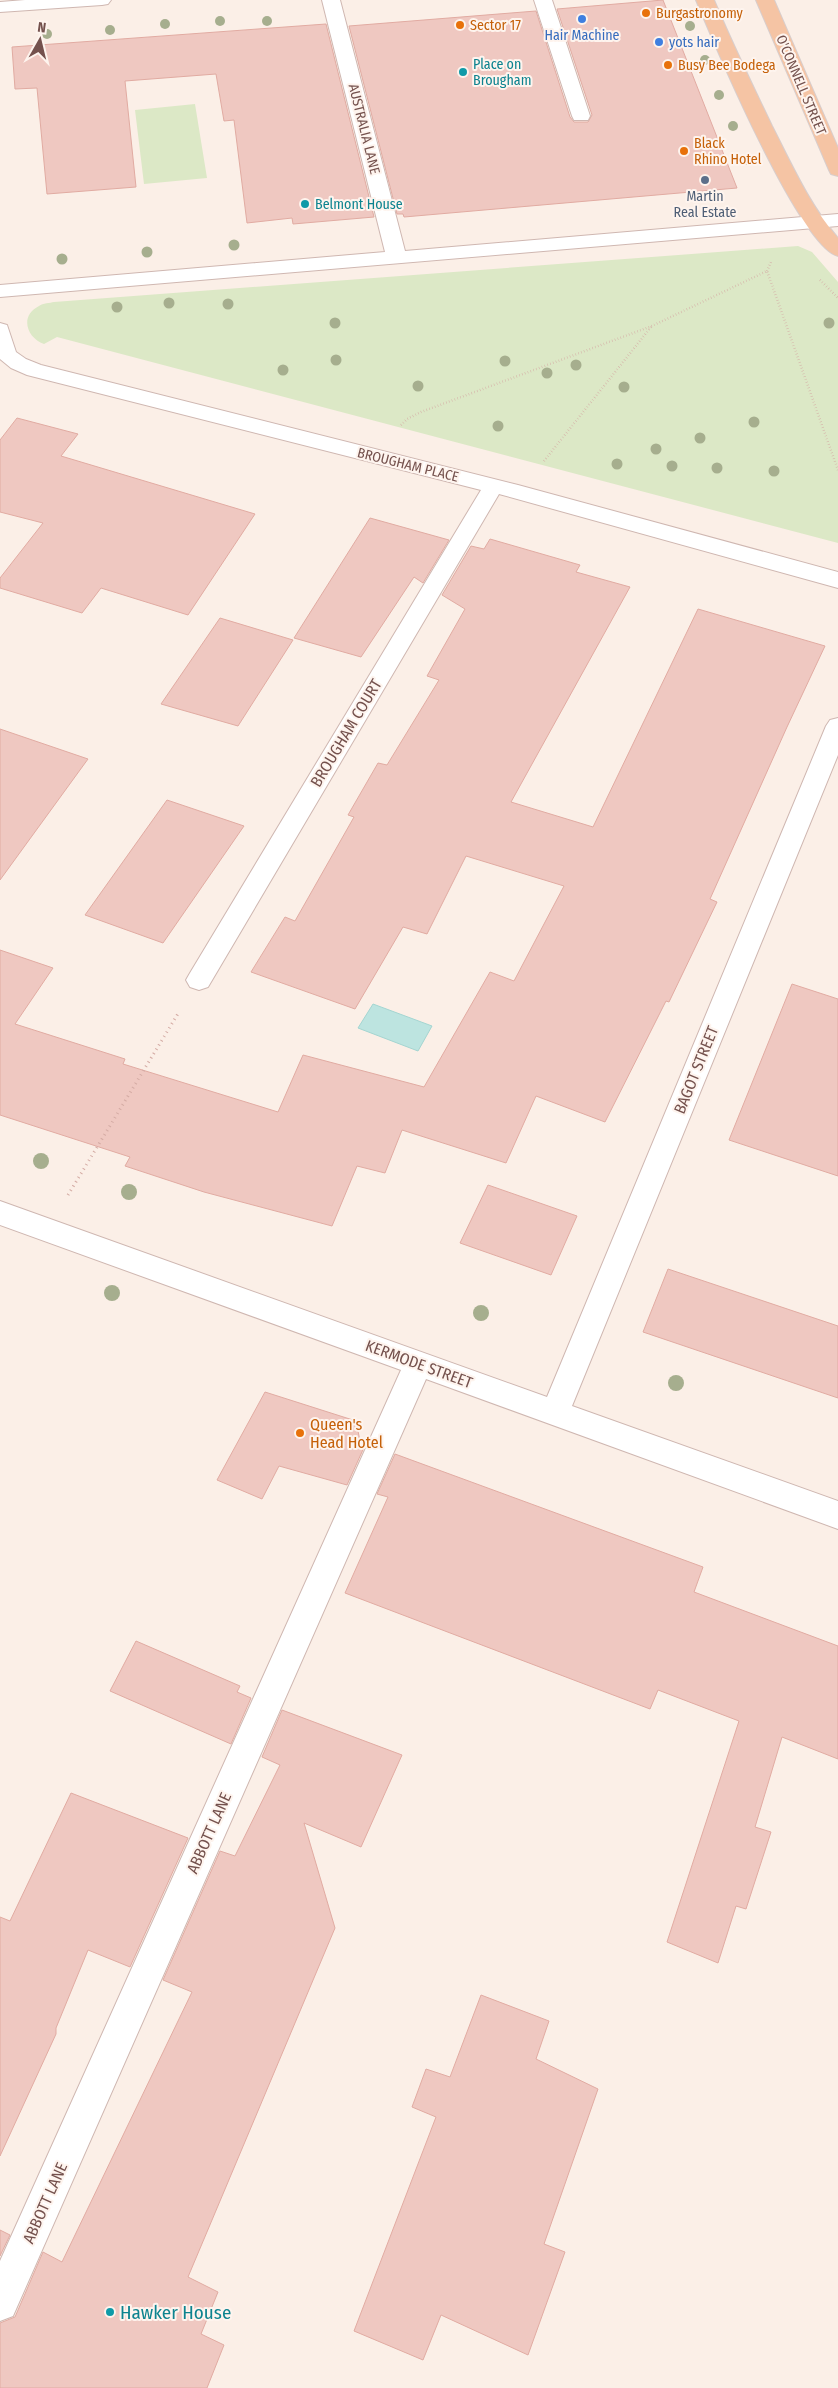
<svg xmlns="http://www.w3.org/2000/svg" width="838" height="2388" font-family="'Fira Sans Condensed',sans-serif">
<rect width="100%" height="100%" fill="#fbefe7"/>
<path fill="#dce8c6" d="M 195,104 L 207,178 L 144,184 L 135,110 Z
M 798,246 L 812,252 L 838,282 L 838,543 L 57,337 L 44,344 C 27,338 19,316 39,306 C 43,303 50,303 54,302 Z"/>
<path fill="#bde4e0" stroke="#a4d5d1" d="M 373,1004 L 432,1026 L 418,1051 L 358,1028 Z"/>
<path fill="#efc8c1" stroke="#e1aba2" d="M 663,0 L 737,188 L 404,217 L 403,214 L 397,214 L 349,26 L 536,11 L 570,117 L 574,122 L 588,122 L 592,115 L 557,9 Z
M 326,24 L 374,217 L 293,224 L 292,218 L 247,223 L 234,120 L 224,121 L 216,74 L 125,81 L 136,187 L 47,194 L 37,88 L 15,89 L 12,47 Z
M 17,418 L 78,434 L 61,456 L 255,514 L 188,615 L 101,588 L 82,613 L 0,588 L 0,578 L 43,523 L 0,512 L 0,440 Z
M 370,518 L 449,540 L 423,583 L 414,577 L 361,657 L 294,638 Z
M 490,539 L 580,565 L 576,572 L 630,587 L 511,802 L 593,827 L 698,609 L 825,646 L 787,727 L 710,899 L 717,902 L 669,1002 L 666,1001 L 605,1122 L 536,1096 L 506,1163 L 402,1130 L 385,1173 L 357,1166 L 332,1226 L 204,1192 L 125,1166 L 130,1157 L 0,1115 L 0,950 L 53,968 L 15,1024 L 125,1059 L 123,1064 L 278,1112 L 303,1055 L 424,1087 L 490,972 L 514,981 L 564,886 L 466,856 L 427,934 L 403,927 L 355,1009 L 251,972 L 285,917 L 295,921 L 354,817 L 348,815 L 378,763 L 387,765 L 439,680 L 427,676 L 465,609 L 442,595 L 471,546 L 484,549 Z
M 220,618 L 293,640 L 238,726 L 161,704 Z
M 0,729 L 88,759 L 0,880 Z
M 167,800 L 244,826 L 163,943 L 85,915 Z
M 792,984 L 838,999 L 838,1176 L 729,1140 Z
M 488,1185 L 577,1216 L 551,1275 L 460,1243 Z
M 668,1269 L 838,1326 L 838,1398 L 643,1332 Z
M 265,1392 L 356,1421 L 360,1441 L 366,1443 L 347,1485 L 279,1466 L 262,1499 L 217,1480 Z
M 395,1454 L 703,1567 L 694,1592 L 838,1646 L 838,1759 L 782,1737 L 755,1827 L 771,1832 L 746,1909 L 736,1906 L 718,1963 L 667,1942 L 739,1721 L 658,1690 L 650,1709 L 345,1593 L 388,1497 L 377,1494 Z
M 136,1641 L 240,1686 L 237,1692 L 251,1698 L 231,1744 L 110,1691 Z
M 282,1710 L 402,1755 L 361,1847 L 304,1823 L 335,1928 L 188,2277 L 218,2292 L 201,2334 L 224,2345 L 207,2388 L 0,2388 L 0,2323 L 15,2317 L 43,2252 L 62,2262 L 192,1992 L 163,1980 L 220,1851 L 235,1856 L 280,1765 L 262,1757 Z
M 71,1793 L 188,1838 L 130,1967 L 88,1950 L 56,2028 L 56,2034 L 0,2156 L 0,1917 L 10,1921 Z
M 481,1995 L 549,2021 L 536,2059 L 598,2089 L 544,2244 L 565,2252 L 528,2355 L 441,2315 L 423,2360 L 354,2331 L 436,2117 L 412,2107 L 426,2069 L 450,2077 Z
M 0,2230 L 10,2235 L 0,2256 Z"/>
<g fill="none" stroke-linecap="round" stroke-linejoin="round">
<g stroke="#cfb7b1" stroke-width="2">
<path id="minor" d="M 25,0 L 111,0 L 108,4 L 102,5 L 0,12 L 0,2 Z
M 322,0 L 340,0 L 405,251 L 838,214 L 838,226 L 0,297 L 0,285 L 385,252 Z
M 534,0 L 552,0 L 590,116 L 588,120 L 574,120 L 572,116 Z
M 0,323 L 7,325 L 16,352 L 26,359 L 41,365 L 518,485 L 838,572 L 838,588 L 499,494 L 208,987 L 199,990 L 190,987 L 186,980 L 190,973 L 481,490 L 27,375 L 11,368 L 0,359 Z
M 838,718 L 838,755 L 572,1406 L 838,1501 L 838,1529 L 426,1379 L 13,2316 L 0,2321 L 0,2261 L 401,1370 L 0,1225 L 0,1201 L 547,1397 L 826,726 L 830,720 Z"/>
</g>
<g stroke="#d8cecd" stroke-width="2">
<path id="major" d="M 696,0 L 714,0 C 732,43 752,84 772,126 C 792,165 809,204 838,238 L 838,256 C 799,246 714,43 696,0 Z
M 756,0 L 774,0 L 838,148 L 838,176 L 831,174 L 829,170 Z"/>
</g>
<path stroke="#d4aba4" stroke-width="2.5" stroke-dasharray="0.5 2.5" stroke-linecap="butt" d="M 767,271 L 772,260
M 820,280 L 838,298
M 401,425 L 407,419 L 421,412 L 652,326 L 767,271 L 838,470
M 544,461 L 651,327"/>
<path stroke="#d4aba4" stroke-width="3" stroke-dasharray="1 4" stroke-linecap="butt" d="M 68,1195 L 179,1012"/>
<use href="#minor" fill="#fff" fill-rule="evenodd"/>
<use href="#major" fill="#f5c4a4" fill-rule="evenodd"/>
</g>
<g fill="#a6ae8e">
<circle cx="220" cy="21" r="5"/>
<circle cx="267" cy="21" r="5"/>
<circle cx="165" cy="24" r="5"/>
<circle cx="690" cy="26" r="5"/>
<circle cx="110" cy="30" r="5"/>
<circle cx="47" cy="34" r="5"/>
<circle cx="705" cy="60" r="5"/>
<circle cx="719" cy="95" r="5"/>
<circle cx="733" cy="126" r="5"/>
<circle cx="747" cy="160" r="5"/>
<circle cx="234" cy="245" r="5.5"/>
<circle cx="147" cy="252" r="5.5"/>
<circle cx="62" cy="259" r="5.5"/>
<circle cx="169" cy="303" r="5.5"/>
<circle cx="228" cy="304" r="5.5"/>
<circle cx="117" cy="307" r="5.5"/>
<circle cx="335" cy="323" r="5.5"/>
<circle cx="829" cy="323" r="5.5"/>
<circle cx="336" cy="360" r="5.5"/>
<circle cx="505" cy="361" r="5.5"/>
<circle cx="576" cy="365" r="5.5"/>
<circle cx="283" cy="370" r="5.5"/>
<circle cx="547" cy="373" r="5.5"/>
<circle cx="418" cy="386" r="5.5"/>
<circle cx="624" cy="387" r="5.5"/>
<circle cx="754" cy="422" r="5.5"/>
<circle cx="498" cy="426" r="5.5"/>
<circle cx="700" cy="438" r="5.5"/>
<circle cx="656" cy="449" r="5.5"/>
<circle cx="617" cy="464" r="5.5"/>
<circle cx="672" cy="466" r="5.5"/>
<circle cx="717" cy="468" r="5.5"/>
<circle cx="774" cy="471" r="5.5"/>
<circle cx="41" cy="1161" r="8"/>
<circle cx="129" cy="1192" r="8"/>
<circle cx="112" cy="1293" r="8"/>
<circle cx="481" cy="1313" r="8"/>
<circle cx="676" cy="1383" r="8"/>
</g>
<g fill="#e8710a" stroke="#fef4ee" stroke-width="2">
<circle cx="646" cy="13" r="5"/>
<circle cx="460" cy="25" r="5"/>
<circle cx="668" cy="65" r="5"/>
<circle cx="684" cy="151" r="5"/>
<circle cx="300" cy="1433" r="5"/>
</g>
<g fill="#3f7fe0" stroke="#fef4ee" stroke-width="2">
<circle cx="582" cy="19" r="5"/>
<circle cx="659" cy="42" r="5"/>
</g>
<g fill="#0f9aa8" stroke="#fef4ee" stroke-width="2">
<circle cx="463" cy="72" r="5"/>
<circle cx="305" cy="204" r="5"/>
<circle cx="110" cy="2312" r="5"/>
</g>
<circle fill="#5c6f8a" stroke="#fef4ee" stroke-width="2" cx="705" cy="180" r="5"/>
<g text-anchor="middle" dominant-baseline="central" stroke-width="4" stroke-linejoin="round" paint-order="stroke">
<g font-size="14" fill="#c56008" stroke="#fef4ee" text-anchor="start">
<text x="656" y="13">Burgastronomy</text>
<text x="470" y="25">Sector 17</text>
<text x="678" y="65">Busy Bee Bodega</text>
<text x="694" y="143">Black<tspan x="694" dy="16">Rhino Hotel</tspan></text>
</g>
<g font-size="14" fill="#366cbe" stroke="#fef4ee">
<text x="582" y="35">Hair Machine</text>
<text x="669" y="42" text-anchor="start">yots hair</text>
</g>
<g font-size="14" fill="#0d838f" stroke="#fef4ee" text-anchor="start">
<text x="473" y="64">Place on<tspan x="473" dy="16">Brougham</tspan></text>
<text x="315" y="204">Belmont House</text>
</g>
<g font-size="14" fill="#74514d" stroke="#fef4ee">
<text transform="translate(801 85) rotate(67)">O'CONNELL STREET</text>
<text transform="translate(364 129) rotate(76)">AUSTRALIA LANE</text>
<text transform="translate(408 465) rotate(14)">BROUGHAM PLACE</text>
</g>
<g font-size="14" fill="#4e5e75" stroke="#fef4ee">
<text x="705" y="196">Martin<tspan x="705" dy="16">Real Estate</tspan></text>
</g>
<g font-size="16" fill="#74514d" stroke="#fef4ee">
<text transform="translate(346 733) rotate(-59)">BROUGHAM COURT</text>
<text transform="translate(696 1070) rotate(-68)">BAGOT STREET</text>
<text transform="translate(419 1364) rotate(20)">KERMODE STREET</text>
<text transform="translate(209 1833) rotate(-66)">ABBOTT LANE</text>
<text transform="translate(45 2203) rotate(-66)">ABBOTT LANE</text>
</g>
<g font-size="16" fill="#c56008" stroke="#fef4ee" text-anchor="start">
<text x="310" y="1424">Queen's<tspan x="310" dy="18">Head Hotel</tspan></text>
</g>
<g font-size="19" fill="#0d838f" stroke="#fef4ee" text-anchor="start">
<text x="120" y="2312">Hawker House</text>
</g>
</g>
<g transform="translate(40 40) rotate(8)" stroke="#fef4ee" stroke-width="4" paint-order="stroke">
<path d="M0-4L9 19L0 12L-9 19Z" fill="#74514d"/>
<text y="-8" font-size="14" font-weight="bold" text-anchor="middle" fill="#74514d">N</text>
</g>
</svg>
